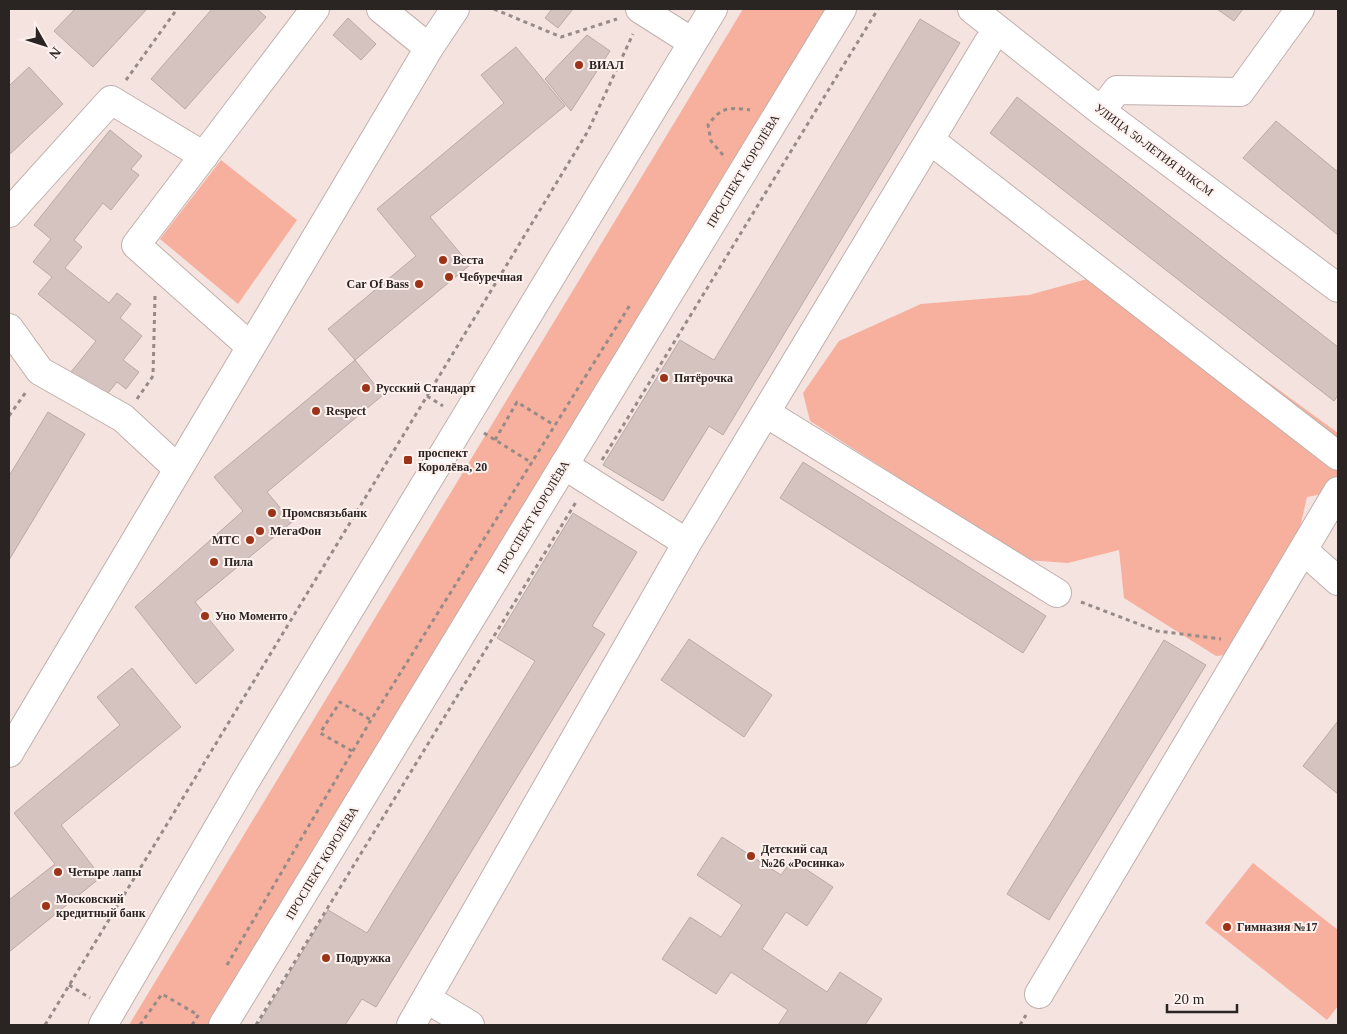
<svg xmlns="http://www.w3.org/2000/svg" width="1347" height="1034" font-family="Georgia,serif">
<rect width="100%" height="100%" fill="#f4e3df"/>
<path fill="#f6b09d" d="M 743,9 L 830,9 L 212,1025 L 129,1025 Z
M 221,160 L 297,220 L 238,304 L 160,239 Z
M 1120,270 L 1200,336 L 1243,364 L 1338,433 L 1338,491 L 1307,497 L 1281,610 L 1262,650 L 1216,656 L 1124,598 L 1119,550 L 1068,563 L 1027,560 L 810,421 L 803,393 L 839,341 L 921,304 L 1029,295 Z
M 1253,863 L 1338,930 L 1338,1006 L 1327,1020 L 1205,923 Z"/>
<path fill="#d4c3bf" stroke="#baaaa6" d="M 75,9 L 147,9 L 93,67 L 54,31 Z
M 212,9 L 257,9 L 266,17 L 185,109 L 151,79 Z
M 552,9 L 573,9 L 558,28 L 545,18 Z
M 1217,9 L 1243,9 L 1234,21 Z
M 348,18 L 376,44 L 361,60 L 333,35 Z
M 920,19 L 960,43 L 723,435 L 709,426 L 663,501 L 603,465 L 680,340 L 714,360 Z
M 587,35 L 610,51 L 571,111 L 545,79 Z
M 516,47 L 565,106 L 430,217 L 470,265 L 355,360 L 328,329 L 416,256 L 377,209 L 504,103 L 481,75 Z
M 29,67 L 63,104 L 9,155 L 9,86 Z
M 1017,97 L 1338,347 L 1338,395 L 1334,401 L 990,133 Z
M 1276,121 L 1338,172 L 1338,235 L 1243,158 Z
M 110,130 L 142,156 L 131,169 L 139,175 L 111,210 L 103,203 L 74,240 L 82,247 L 65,268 L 109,303 L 117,293 L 131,304 L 120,318 L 142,336 L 123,360 L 139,372 L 126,389 L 117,382 L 104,398 L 71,372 L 96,341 L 38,294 L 52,277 L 33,262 L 51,239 L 34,225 Z
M 355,360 L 383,395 L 267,492 L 292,522 L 195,602 L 234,650 L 196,684 L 135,607 L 243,511 L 214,477 Z
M 48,412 L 85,434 L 9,560 L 9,476 Z
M 803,462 L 1046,616 L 1023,653 L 780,498 Z
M 573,513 L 637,552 L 592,626 L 605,634 L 376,1007 L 362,999 L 345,1025 L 258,1025 L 328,910 L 367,933 L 535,661 L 497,638 Z
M 689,639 L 772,695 L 744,737 L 661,680 Z
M 1164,640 L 1206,665 L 1049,920 L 1007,894 Z
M 132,668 L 181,727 L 61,825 L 101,877 L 9,952 L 9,900 L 55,864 L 14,813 L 120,725 L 97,697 Z
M 1338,721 L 1338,794 L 1303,766 Z
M 722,837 L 781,875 L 792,860 L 833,887 L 807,926 L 786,912 L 762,949 L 827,992 L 840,972 L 882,999 L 865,1025 L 778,1025 L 788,1010 L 731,972 L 716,994 L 662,959 L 690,917 L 721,937 L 742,905 L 697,875 Z"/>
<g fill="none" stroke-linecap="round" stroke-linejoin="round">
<g stroke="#c0b0ac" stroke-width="30">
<path id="minor" d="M 381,9 L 429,48 L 455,9
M 640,9 L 692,42
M 972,9 L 1101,111 L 1338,288
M 1101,111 L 1117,90 L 1240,92 L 1300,9
M 930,140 L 1338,456
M 9,213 L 111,100 L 204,156
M 9,328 L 40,371 L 123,418 L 178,469
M 251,347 L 136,245 L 315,9
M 766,413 L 1057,593
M 564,465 L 687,543
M 1303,550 L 1338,581
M 9,753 L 429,48
M 1039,994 L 1338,491
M 427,999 L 470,1025
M 411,1025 L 687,543 L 988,43 L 998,30"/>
</g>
<g stroke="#c0b0ac" stroke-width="30">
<path id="major" d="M 103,1025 L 246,780 L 713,9
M 223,1025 L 842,9"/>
</g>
<path stroke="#978b88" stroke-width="3" stroke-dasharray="4 4" stroke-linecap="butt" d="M 494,9 L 561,37 L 617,19
M 126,80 L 177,9
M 723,155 L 711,141 L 708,125 C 721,107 729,107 750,110
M 427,396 L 443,406
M 137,399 L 153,376 L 155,296
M 9,416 L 26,392
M 484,433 L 532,463
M 495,440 L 517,402 L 554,425
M 602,460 L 878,9
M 1081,602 L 1157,631 L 1221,639
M 352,751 L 320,733 L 340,702 L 371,720
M 227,965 L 371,720 L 630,305
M 69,985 L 90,998
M 45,1025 L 588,131 L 633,34
M 140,1025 L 162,994 L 198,1015
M 192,1025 L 199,1014
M 256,1025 L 576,502
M 1020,1025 L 1026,1015"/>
<use href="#minor" stroke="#fff" stroke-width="28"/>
<use href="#major" stroke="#fff" stroke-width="28"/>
</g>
<g fill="#9c3419" stroke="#fff1ee" stroke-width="2">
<circle cx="579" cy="65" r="5"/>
<circle cx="443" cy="260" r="5"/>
<circle cx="449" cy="277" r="5"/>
<circle cx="419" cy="284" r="5"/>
<circle cx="664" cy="378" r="5"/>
<circle cx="366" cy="388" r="5"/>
<circle cx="316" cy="411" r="5"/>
<rect x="403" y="455" width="10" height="10" rx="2.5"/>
<circle cx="272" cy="513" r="5"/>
<circle cx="260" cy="531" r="5"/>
<circle cx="250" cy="540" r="5"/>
<circle cx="214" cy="562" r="5"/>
<circle cx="205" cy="616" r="5"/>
<circle cx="751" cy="856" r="5"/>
<circle cx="58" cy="872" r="5"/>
<circle cx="46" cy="906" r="5"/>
<circle cx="1227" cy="927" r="5"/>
<circle cx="326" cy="958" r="5"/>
</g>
<g text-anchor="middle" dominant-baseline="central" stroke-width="4" stroke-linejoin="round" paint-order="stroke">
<g font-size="12" font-weight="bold" fill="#2a2422" stroke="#fff1ee" text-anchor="start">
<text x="589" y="65">ВИАЛ</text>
<text x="453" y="260">Веста</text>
<text x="459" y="277">Чебуречная</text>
<text x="409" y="284" text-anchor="end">Car Of Bass</text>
<text x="674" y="378">Пятёрочка</text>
<text x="376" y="388">Русский Стандарт</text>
<text x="326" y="411">Respect</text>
<text x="418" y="453">проспект<tspan x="418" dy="14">Королёва, 20</tspan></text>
<text x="282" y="513">Промсвязьбанк</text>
<text x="270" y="531">МегаФон</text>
<text x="240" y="540" text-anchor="end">МТС</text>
<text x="224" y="562">Пила</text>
<text x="215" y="616">Уно Моменто</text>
<text x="761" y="849">Детский сад<tspan x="761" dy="14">№26 «Росинка»</tspan></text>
<text x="68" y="872">Четыре лапы</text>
<text x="56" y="899">Московский<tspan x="56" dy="14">кредитный банк</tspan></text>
<text x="1237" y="927">Гимназия №17</text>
<text x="336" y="958">Подружка</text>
</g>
<g font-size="12" fill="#2a2422" stroke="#fff1ee">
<text transform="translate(1154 150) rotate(37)">УЛИЦА 50-ЛЕТИЯ ВЛКСМ</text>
<text transform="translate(743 171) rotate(-59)">ПРОСПЕКТ КОРОЛЁВА</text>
<text transform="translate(533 517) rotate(-59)">ПРОСПЕКТ КОРОЛЁВА</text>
<text transform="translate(322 863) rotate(-59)">ПРОСПЕКТ КОРОЛЁВА</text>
</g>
</g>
<rect width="1347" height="1034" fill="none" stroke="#2a2422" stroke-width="20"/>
<g transform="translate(45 45) rotate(129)" stroke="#fff1ee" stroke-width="4" paint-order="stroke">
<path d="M0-4L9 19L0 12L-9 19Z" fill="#2a2422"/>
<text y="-8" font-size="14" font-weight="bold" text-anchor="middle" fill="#2a2422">N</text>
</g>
<path d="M1167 1004v8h70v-8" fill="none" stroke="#2a2422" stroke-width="2.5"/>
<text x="1174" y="1004" font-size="15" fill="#2a2422" stroke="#fff1ee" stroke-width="4" paint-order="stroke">20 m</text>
</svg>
